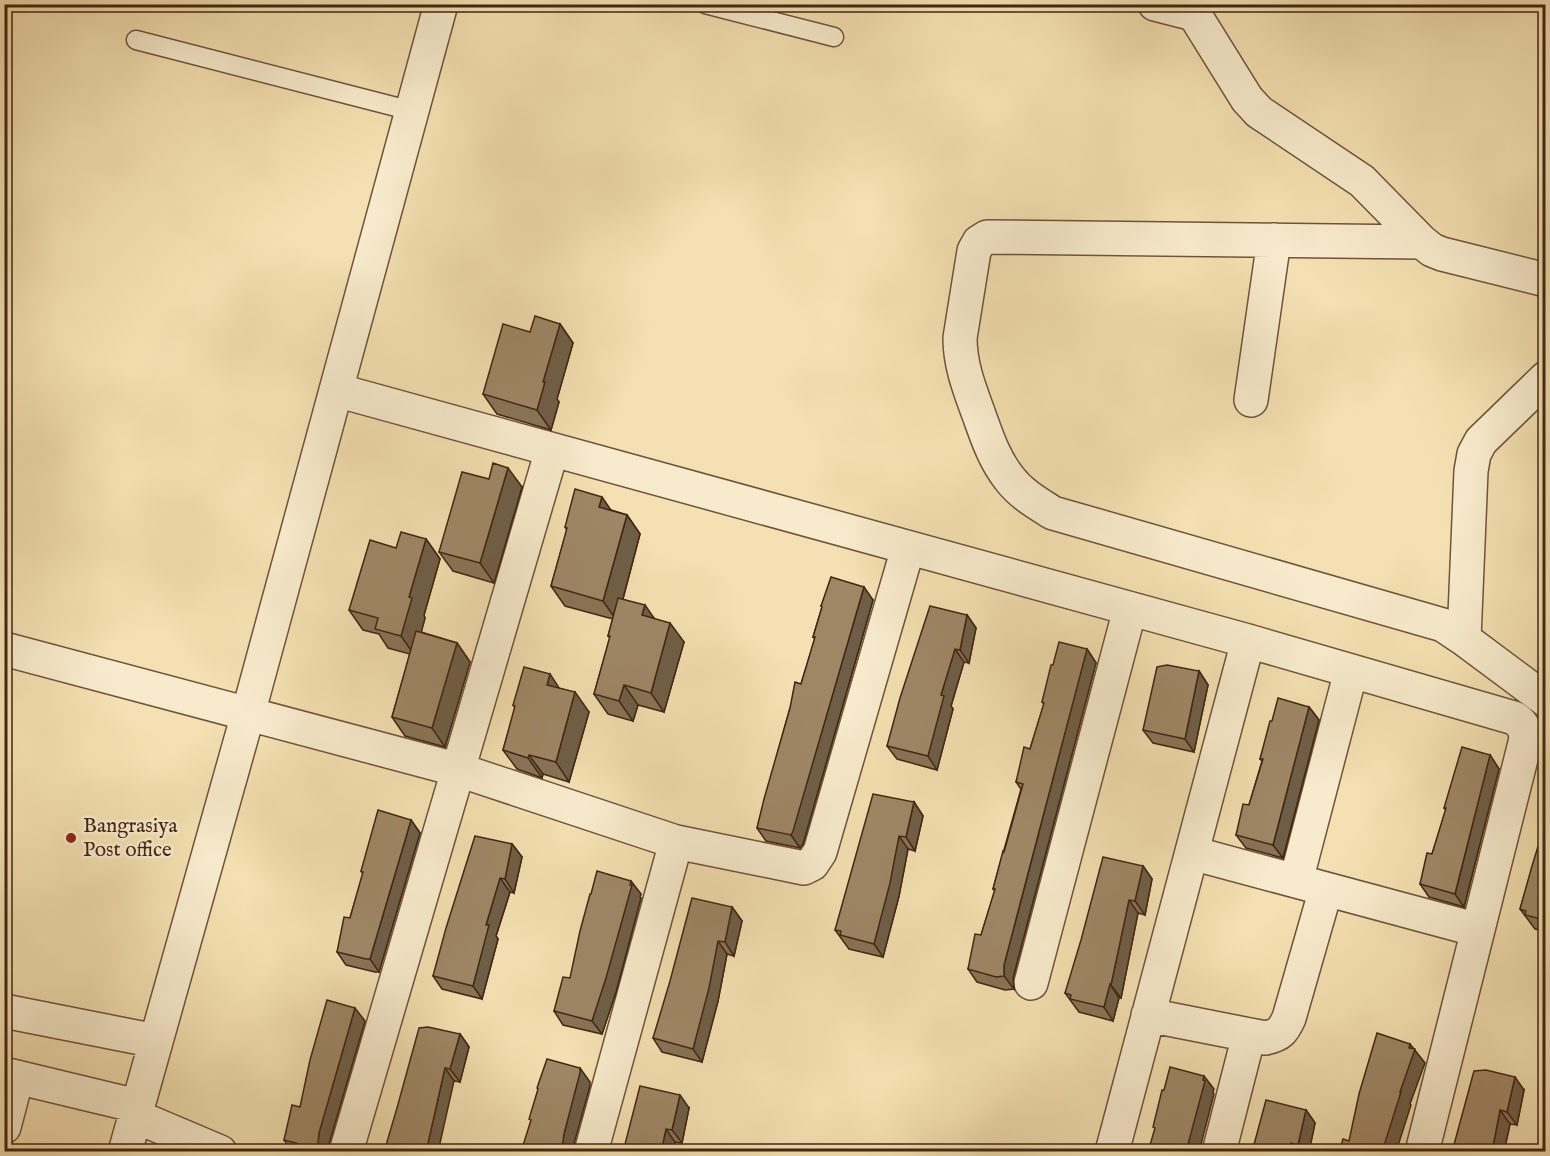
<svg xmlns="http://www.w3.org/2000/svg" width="1550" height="1156" font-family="'IM FELL English',serif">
<rect width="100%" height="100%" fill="#f4e0b2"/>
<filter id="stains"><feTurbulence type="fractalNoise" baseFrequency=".00333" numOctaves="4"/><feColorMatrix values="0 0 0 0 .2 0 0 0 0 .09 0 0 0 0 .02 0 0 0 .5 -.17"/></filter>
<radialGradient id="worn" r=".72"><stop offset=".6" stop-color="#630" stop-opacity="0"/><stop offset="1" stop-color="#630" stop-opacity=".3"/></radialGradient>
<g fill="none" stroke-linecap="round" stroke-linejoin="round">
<g stroke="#6e543b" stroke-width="21">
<path id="service" d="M 705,4 L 834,37
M 136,40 L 412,111"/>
</g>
<g stroke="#6e543b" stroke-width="36">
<path id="minor" d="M 1155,4 L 1194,14
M 1188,4 L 1247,99 L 1259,112 L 1362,181 L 1422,242 L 1432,250 L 1442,254 L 1546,280
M 1422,242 L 987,237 L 979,242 L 974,251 L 960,338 C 960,366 970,390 979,415 C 987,437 994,459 1009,478 C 1021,494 1037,503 1053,513 L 1443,625 L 1464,639 L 1546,700
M 336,390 L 1248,641 L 1514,718 C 1522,723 1525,728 1526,739 L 1422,1152
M 1251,400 L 1274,240
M 1464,639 L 1471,471 L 1474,454 L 1481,441 L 1546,378
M 4,649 L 459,770 L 676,842 L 804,868 L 812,864 L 820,852 L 908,548
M 1192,853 L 1478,930
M 1296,881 L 1351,671
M 1031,983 L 1130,609
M 4,1011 L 156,1041
M 1148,1015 L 1265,1038 C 1280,1035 1283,1031 1289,1018 L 1326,889
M 4,1074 L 137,1106
M 135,1116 L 220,1152
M 4,1127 L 17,1077
M 125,1152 L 248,714 L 441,4
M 346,1152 L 552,450
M 591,1152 L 676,842
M 1112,1152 L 1248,641
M 1219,1152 L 1249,1035"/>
</g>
<use href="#service" stroke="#f8ebcd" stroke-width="18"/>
<use href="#minor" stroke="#f8ebcd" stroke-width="33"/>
</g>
<path fill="#897458" stroke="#422613" stroke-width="1.5" d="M 560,324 L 573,343 L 557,399 L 559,402 L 551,430 L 497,414 L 483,394 L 530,332 Z
M 522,487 L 494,583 L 453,571 L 439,552 Z
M 611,510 L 627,515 L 640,534 L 623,599 L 654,618 L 684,642 L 664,712 L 638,705 L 633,721 L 608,714 L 594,694 L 610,638 L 608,636 L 613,619 L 565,606 L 551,586 L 567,530 L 565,527 Z
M 426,539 L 440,559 L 424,615 L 425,618 L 421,632 L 457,643 L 470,662 L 445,747 L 405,736 L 392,717 L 410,654 L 388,648 L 379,634 L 363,630 L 349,610 L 396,548 Z
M 873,600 L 803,844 L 800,848 L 766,841 L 757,828 L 790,708 L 801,684 L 815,639 L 813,637 L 822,607 L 821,606 Z
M 967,615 L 976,628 L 969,663 L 964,662 L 951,706 L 953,709 L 937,770 L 897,759 L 887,746 Z
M 1087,649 L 1096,663 L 1013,978 L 1014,989 L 1005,990 L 977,982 L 968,969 L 981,935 L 995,891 L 993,889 L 1021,789 L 1016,782 L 1030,749 L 1044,704 L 1042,702 L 1053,665 Z
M 1199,671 L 1208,685 L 1194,752 L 1153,743 L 1143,730 Z
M 559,688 L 589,712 L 569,782 L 543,774 L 542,778 L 517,769 L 503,750 L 515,708 L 513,705 Z
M 1309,707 L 1319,720 L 1283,858 L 1246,848 L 1236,835 L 1249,805 L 1262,761 L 1260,759 L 1272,721 Z
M 1490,755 L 1499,769 L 1464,907 L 1429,897 L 1420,884 L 1432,854 L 1446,810 L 1444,808 Z
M 914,802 L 923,816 L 915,851 L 908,849 L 899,896 L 883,957 L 849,949 L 835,930 Z
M 411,820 L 420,833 L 379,972 L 375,972 L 346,965 L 337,952 L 350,918 L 363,874 L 361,871 Z
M 1545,824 L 1545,931 L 1535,929 L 1520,909 Z
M 512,844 L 522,857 L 514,893 L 510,892 L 496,936 L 498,939 L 482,999 L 442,989 L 433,976 Z
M 1143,866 L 1152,879 L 1145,915 L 1138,913 L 1121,998 L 1119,998 L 1113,1021 L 1079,1012 L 1065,993 Z
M 641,894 L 640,897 L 641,898 L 616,992 L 602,1034 L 563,1025 L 554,1011 Z
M 732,907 L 742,921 L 734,956 L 727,954 L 718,1001 L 702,1062 L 662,1052 L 653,1038 Z
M 365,1021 L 328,1147 L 328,1152 L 292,1152 L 284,1140 L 300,1107 Z
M 460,1034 L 469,1047 L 460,1082 L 454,1081 L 397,1108 Z
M 1524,1090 L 1517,1125 L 1510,1124 L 1504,1152 L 1452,1152 Z
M 689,1108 L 682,1143 L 675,1142 L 673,1152 L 623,1152 Z
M 1306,1110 L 1315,1123 L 1309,1152 L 1252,1152 Z"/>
<path fill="#6f5e47" stroke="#422613" stroke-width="1.5" d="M 560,324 L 573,343 L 557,399 L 559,402 L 551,430 L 537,410 L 543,382 Z
M 508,468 L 522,487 L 494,583 L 480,563 Z
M 602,497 L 615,516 L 599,507 Z
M 627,515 L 640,534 L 617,621 L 603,601 Z
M 426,539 L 440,559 L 424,615 L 425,618 L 415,656 L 401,636 L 409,597 Z
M 864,587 L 873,600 L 803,844 L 800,848 L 791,835 Z
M 645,605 L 658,624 L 642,615 Z
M 967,615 L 976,628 L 969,663 L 960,650 Z
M 670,623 L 684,642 L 664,712 L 651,693 Z
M 457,643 L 470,662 L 445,747 L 432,728 Z
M 955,649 L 964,662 L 951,706 L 953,709 L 937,770 L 928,756 L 941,695 Z
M 1087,649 L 1096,663 L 1013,978 L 1014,989 L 1004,976 L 1004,965 Z
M 1199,671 L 1208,685 L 1194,752 L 1185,739 Z
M 550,674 L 563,694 L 547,685 Z
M 624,685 L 638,705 L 633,721 L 619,701 Z
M 575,692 L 589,712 L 569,782 L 556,762 Z
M 1309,707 L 1319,720 L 1283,858 L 1273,845 Z
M 529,755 L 543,774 L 542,778 L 528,758 Z
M 1490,755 L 1499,769 L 1464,907 L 1455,894 Z
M 914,802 L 923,816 L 915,851 L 906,837 Z
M 411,820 L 420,833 L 379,972 L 370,959 Z
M 899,836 L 908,849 L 899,896 L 883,957 L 874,944 Z
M 512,844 L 522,857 L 514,893 L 505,879 Z
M 1143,866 L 1152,879 L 1145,915 L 1135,901 Z
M 500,878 L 510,892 L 496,936 L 498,939 L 482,999 L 473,986 L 486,925 Z
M 631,881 L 641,894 L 640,897 L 641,898 L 616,992 L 602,1034 L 592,1021 Z
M 1129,900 L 1138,913 L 1121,998 L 1111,985 Z
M 732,907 L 742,921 L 734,956 L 725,942 Z
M 718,941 L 727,954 L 718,1001 L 702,1062 L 693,1049 Z
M 1110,984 L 1119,998 L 1113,1021 L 1104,1007 Z
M 355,1008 L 365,1021 L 328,1147 L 328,1152 L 323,1152 L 318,1143 L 319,1133 Z
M 460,1034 L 469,1047 L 460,1082 L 450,1069 Z
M 1410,1044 L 1425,1063 L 1410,1104 L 1411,1105 L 1396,1152 L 1382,1152 Z
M 445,1068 L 454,1081 L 438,1152 L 426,1152 Z
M 580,1068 L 590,1082 L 590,1086 L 573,1147 L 573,1152 L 561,1152 L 564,1134 Z
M 1204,1076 L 1214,1089 L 1213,1092 L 1214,1094 L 1199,1152 L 1186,1152 Z
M 1515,1077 L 1524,1090 L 1517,1125 L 1507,1112 Z
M 680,1095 L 689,1108 L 682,1143 L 672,1130 Z
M 1306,1110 L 1315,1123 L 1309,1152 L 1303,1152 L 1298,1145 Z
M 1500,1110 L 1510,1124 L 1504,1152 L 1492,1152 Z
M 666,1129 L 675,1142 L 673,1152 L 661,1152 Z
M 1291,1143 L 1297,1152 L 1290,1152 Z"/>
<path fill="#9f8766" stroke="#422613" stroke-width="1.5" d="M 535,316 L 560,324 L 543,382 L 545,382 L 537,410 L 483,394 L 503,324 L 530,332 Z
M 493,463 L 508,468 L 480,563 L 439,552 L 462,472 L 489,479 Z
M 575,489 L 602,497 L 599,507 L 627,515 L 603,601 L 551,586 L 567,528 L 565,527 Z
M 401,532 L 426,539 L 409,597 L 412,598 L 401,636 L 375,629 L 378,618 L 349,610 L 370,540 L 396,548 Z
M 831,577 L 864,587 L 793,831 L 791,835 L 757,828 L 764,799 L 790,708 L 795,682 L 801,684 L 815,637 L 813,637 L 822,607 L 821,606 Z
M 618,598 L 645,605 L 642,615 L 670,623 L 651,693 L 624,685 L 619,701 L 594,694 L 610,636 L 608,636 Z
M 930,606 L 967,615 L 960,650 L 955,649 L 941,695 L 944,696 L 928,756 L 887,746 L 900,698 Z
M 416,631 L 457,643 L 432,728 L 392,717 Z
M 1059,642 L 1087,649 L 1004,965 L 1004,976 L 996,977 L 968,969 L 975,934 L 981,935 L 995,889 L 993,889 L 1003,851 L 1004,852 L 1023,784 L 1016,782 L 1024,747 L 1030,749 L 1044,703 L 1042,702 L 1051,665 L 1053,665 Z
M 1167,665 L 1199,671 L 1185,739 L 1143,730 L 1157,667 Z
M 524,667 L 550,674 L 547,685 L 575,692 L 556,762 L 529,755 L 528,758 L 503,750 L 515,706 L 513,705 Z
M 1278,698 L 1309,707 L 1273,845 L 1236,835 L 1243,804 L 1249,805 L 1263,759 L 1260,759 L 1270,721 L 1272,721 Z
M 1462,747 L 1490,755 L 1455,894 L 1420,884 L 1427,853 L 1432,854 L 1446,808 L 1444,808 Z
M 873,794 L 914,802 L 906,837 L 899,836 L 890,883 L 874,944 L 840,935 L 841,931 L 835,930 Z
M 378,810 L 411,820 L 370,959 L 366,959 L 337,952 L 344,917 L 350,918 L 363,872 L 361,871 Z
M 1545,824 L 1545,920 L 1525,915 L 1526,911 L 1520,909 L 1532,866 Z
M 475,836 L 512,844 L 505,879 L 500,878 L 486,925 L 489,925 L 473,986 L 433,976 L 446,928 Z
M 1103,857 L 1143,866 L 1135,901 L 1129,900 L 1111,985 L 1110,984 L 1104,1007 L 1070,999 L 1071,995 L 1065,993 L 1081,940 Z
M 597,871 L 631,881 L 630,885 L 632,885 L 606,978 L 592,1021 L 554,1011 L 563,977 L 570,978 L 580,931 L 590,894 L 591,894 Z
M 692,898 L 732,907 L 725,942 L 718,941 L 709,988 L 693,1049 L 653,1038 L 670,981 Z
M 327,1000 L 355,1008 L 319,1133 L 318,1143 L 322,1150 L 284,1140 L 292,1105 L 300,1107 L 310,1060 Z
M 428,1027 L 460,1034 L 450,1069 L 445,1068 L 426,1152 L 384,1152 L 397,1108 L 419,1028 Z
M 1377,1033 L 1410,1044 L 1409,1048 L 1415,1049 L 1400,1092 L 1401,1092 L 1382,1152 L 1339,1152 L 1343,1139 L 1349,1141 L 1359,1094 Z
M 547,1059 L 580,1068 L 580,1073 L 564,1134 L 563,1142 L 561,1152 L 521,1152 L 531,1120 L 529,1119 L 538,1089 L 537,1088 Z
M 1170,1067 L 1204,1076 L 1203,1080 L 1205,1081 L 1186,1152 L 1148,1152 L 1155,1128 L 1153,1127 L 1162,1090 L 1164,1090 Z
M 1486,1070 L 1515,1077 L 1507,1112 L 1500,1110 L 1492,1152 L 1452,1152 L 1474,1071 Z
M 640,1086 L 680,1095 L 672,1130 L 666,1129 L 661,1152 L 623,1152 Z
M 1266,1100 L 1306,1110 L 1298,1145 L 1291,1143 L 1290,1152 L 1252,1152 Z
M 39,1148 L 57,1152 L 38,1152 Z"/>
<circle fill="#8f2418" stroke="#f8ebcd" stroke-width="2" cx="71" cy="838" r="6"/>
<g text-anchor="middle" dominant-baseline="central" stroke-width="5" stroke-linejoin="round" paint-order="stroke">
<g font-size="21" fill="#422613" stroke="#f8ebcd" text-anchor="start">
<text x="83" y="826">Bangrasiya<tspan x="83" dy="24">Post office</tspan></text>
</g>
</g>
<rect width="1550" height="1156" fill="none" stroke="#f4e0b2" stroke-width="24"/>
<rect x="6" y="6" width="1538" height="1144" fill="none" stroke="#422613" stroke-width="3"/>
<rect x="12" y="12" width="1526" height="1132" fill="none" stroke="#422613" stroke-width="1.5"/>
<rect width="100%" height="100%" filter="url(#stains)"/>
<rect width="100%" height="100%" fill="url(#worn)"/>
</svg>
